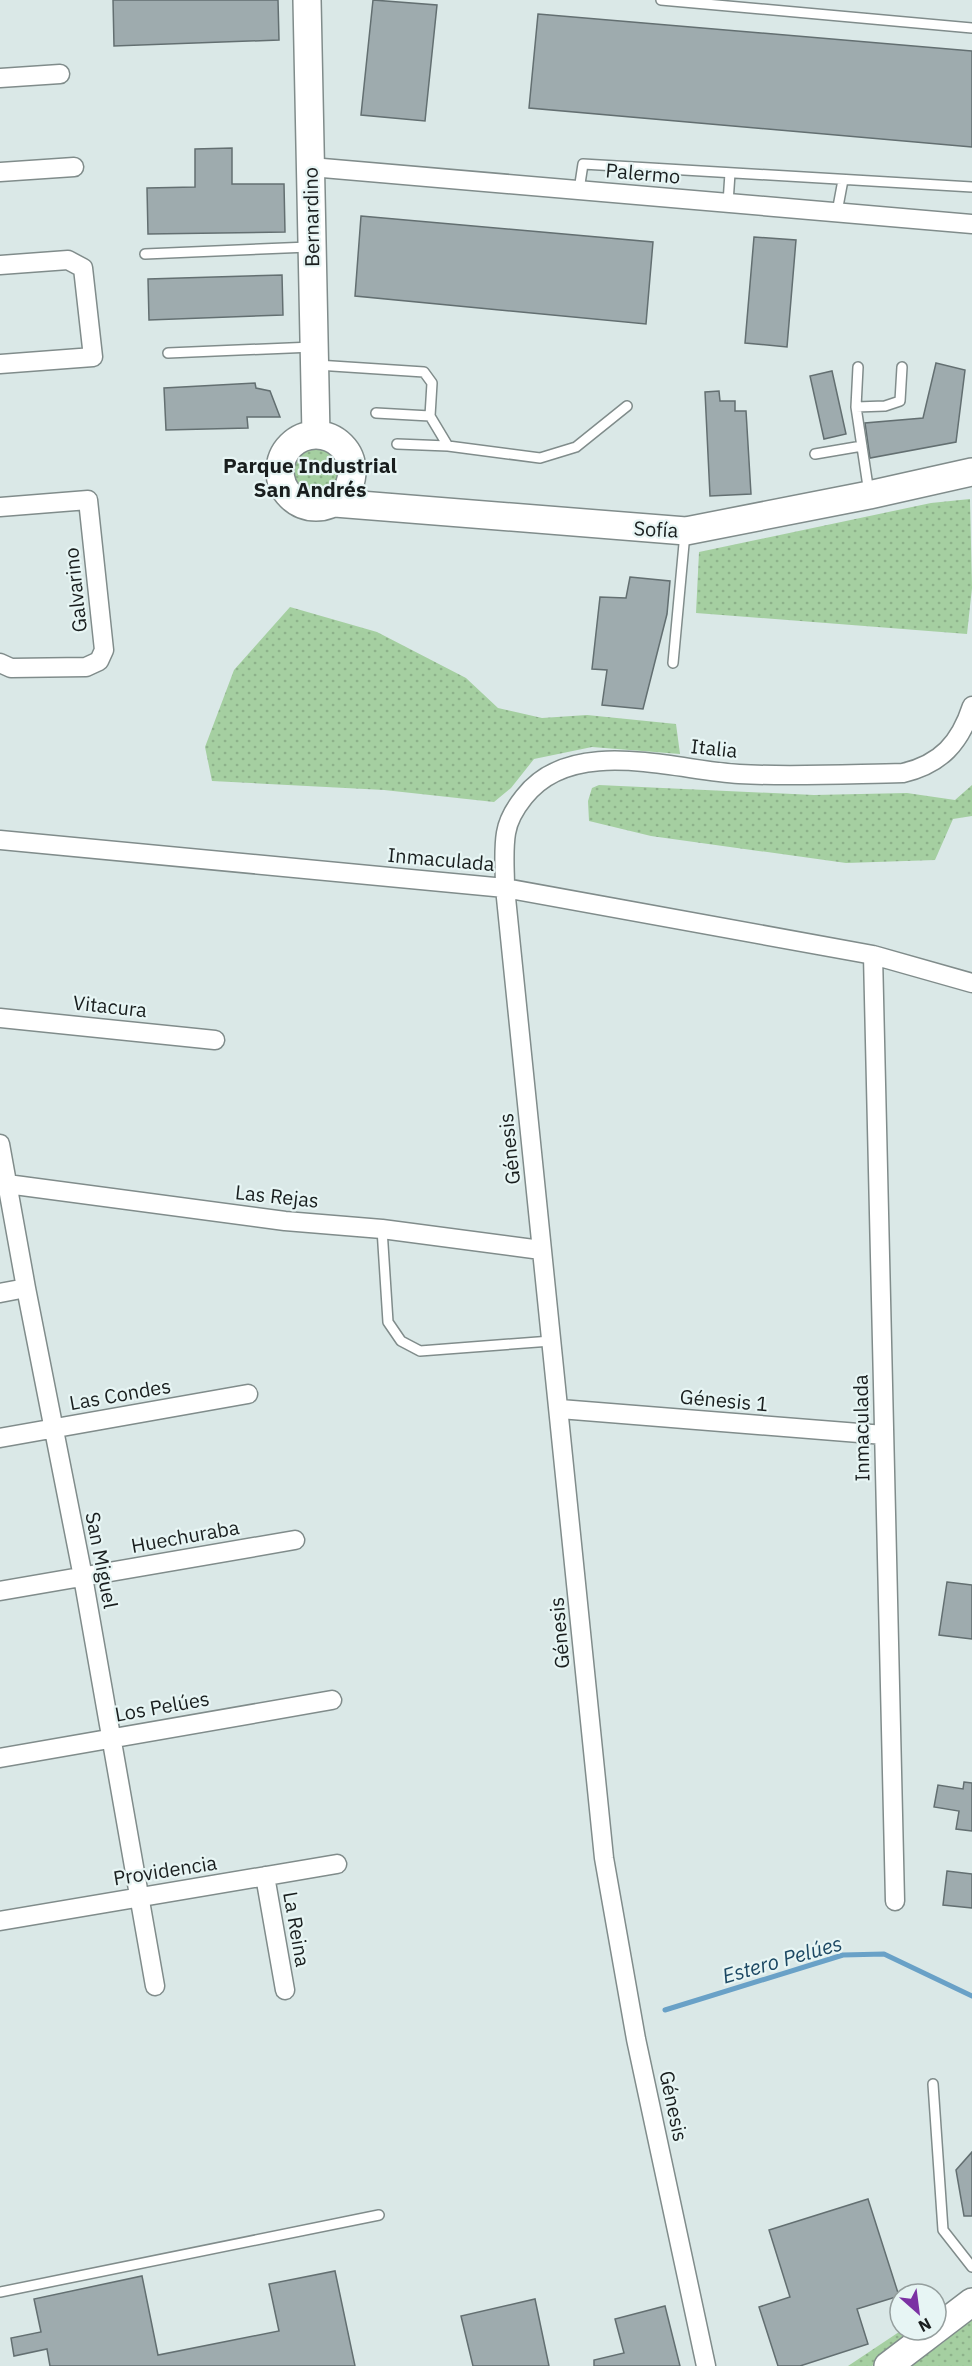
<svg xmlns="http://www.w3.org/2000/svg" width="972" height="2366" font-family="'IBM Plex Sans',sans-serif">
<defs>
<pattern id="grass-dots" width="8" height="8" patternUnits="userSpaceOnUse" patternTransform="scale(1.5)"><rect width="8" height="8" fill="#a5cfa1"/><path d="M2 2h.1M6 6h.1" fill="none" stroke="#8db18a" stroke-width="1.8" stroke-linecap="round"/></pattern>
</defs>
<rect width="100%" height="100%" fill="#dae8e7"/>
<path fill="url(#grass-dots)" d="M288 471a27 27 0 1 1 54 0a27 27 0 1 1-54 0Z
M 970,499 L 972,588 L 967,634 L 696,613 L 699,552 L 931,503 Z
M 290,607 L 377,632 L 466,678 L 498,708 L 542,718 L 587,715 L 676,724 L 680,754 L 592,747 L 534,759 L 511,788 L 494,802 L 384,790 L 212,781 L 205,747 L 234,670 Z
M 599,785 L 814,795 L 907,793 L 955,800 L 972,785 L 972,816 L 953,819 L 935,860 L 846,863 L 651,836 L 589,821 L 588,801 L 592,788 Z
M 972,2318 L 972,2366 L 909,2366 L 944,2342 Z
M 902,2330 L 922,2330 L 872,2366 L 848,2366 Z"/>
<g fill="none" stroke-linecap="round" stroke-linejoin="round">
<path stroke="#69a1c7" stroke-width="5" d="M 665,2010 L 843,1955 L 884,1954 L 972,1996"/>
</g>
<path fill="#9eabae" stroke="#636f71" stroke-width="1.5" d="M 113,0 L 278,0 L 279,40 L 114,46 Z
M 373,0 L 437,5 L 425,121 L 361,115 Z
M 538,14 L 972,51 L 972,147 L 529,108 Z
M 232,148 L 232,184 L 284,184 L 285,232 L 148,234 L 147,188 L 195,187 L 195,149 Z
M 361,216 L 653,242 L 646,324 L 355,296 Z
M 754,237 L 796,240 L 787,347 L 745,343 Z
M 282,275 L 283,315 L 149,320 L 148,279 Z
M 936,363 L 965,370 L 956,442 L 870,458 L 865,423 L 923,418 Z
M 832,371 L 846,434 L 824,439 L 810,376 Z
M 255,383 L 256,388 L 270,391 L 280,417 L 247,417 L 248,428 L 166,430 L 164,388 Z
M 719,391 L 720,401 L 735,401 L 735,411 L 746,411 L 751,494 L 710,496 L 705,392 Z
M 630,577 L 670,581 L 667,614 L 643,709 L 602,705 L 607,670 L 592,669 L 600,597 L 626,598 Z
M 947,1582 L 972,1585 L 972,1639 L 939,1635 Z
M 964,1782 L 972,1783 L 972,1831 L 956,1829 L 959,1811 L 934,1807 L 938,1785 L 963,1789 Z
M 947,1871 L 972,1874 L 972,1908 L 943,1905 Z
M 972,2152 L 972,2216 L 964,2216 L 956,2170 Z
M 868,2199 L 899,2296 L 857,2309 L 868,2344 L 800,2366 L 778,2366 L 759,2307 L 790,2297 L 769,2230 Z
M 335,2271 L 355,2366 L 50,2366 L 47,2349 L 14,2356 L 11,2338 L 41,2332 L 34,2299 L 142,2276 L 158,2355 L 279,2331 L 269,2284 Z
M 535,2299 L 549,2366 L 473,2366 L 461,2316 Z
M 665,2306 L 680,2366 L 594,2366 L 594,2360 L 624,2353 L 615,2319 Z"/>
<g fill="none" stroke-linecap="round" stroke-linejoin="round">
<g stroke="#808c8b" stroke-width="12">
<path id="lane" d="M 661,0 L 972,28
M 579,190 L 583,164 L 972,187
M 728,203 L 730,173
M 837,212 L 843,180
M 145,254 L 309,247
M 168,353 L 313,347
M 317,365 L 424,372 L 432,383 L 430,416 L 448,446
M 858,367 L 856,407 L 869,493
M 856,407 L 885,406 L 900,401 L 902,367
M 376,413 L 430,416
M 397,444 L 448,446 L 540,458 L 576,447 L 627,406
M 815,454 L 862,446
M 673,663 L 685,533
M 382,1229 L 388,1322 L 401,1341 L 420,1351 L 551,1341
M 933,2084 L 943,2230 L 972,2267
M 0,2292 L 379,2215"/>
</g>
<g stroke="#808c8b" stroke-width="21">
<path id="street" d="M 0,78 L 60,74
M 311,167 L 972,224
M 0,172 L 74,167
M 0,265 L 68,260 L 83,268 L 93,357 L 0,364
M 0,507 L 88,500 L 104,650 L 99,661 L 86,667 L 11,668 L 0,663
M 0,840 L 505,888 L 873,955 L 972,983
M 873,955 L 895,1901
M 0,1018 L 215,1040
M 0,1144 L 26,1288 L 83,1577 L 155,1986
M 7,1184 L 285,1221 L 382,1229 L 541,1250
M 0,1293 L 26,1288
M 560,1409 L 884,1435
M 0,1438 L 248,1394
M 0,1591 L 295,1540
M 0,1758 L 332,1700
M 265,1876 L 285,1990
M 0,1921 L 337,1864
M 706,2366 L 636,2039 L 604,1858 L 505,888 C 505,870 503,851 506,833 C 508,820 516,807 524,797 C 572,735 673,770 739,774 C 793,777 848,774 903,773 C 941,764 960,743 972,706"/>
</g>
<g stroke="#808c8b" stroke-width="30">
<path id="secondary" d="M 307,0 L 316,435
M280 471a36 36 0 1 1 72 0a36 36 0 1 1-72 0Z
M 335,503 L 686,531 L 869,495 L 972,472
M 888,2366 L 972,2302"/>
</g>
<use href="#lane" stroke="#fff" stroke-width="9"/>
<use href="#street" stroke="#fff" stroke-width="18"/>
<use href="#secondary" stroke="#fff" stroke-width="27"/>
</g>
<g text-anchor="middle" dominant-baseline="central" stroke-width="4.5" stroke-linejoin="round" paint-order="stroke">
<g font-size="20" fill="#191e1e" stroke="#e7f5f4">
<text transform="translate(643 173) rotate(5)">Palermo</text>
<text transform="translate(311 217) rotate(-91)">Bernardino</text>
<text transform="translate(656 529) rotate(3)">Sofía</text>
<text transform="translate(75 590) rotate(-96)">Galvarino</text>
<text transform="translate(714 748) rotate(6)">Italia</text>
<text transform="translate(441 859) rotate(5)">Inmaculada</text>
<text transform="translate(110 1006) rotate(6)">Vitacura</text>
<text transform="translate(509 1149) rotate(-96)">Génesis</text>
<text transform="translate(277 1196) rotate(6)">Las Rejas</text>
<text transform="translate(120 1394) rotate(-10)">Las Condes</text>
<text transform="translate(724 1400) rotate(5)">Génesis 1</text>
<text transform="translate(861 1428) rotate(-91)">Inmaculada</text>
<text transform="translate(185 1536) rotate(-10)">Huechuraba</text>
<text transform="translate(102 1560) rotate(79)">San Miguel</text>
<text transform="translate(559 1633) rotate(-95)">Génesis</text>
<text transform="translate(162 1706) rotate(-10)">Los Pelúes</text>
<text transform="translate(165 1870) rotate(-9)">Providencia</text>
<text transform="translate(297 1929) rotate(80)">La Reina</text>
<text transform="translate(674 2106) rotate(78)">Génesis</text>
</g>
<g font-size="21" font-weight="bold" fill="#191e1e" stroke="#e7f5f4">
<text x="310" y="465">Parque Industrial<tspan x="310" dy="24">San Andrés</tspan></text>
</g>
<g font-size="21" font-style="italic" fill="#1c4863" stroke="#e7f5f4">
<text transform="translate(782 1959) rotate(-16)">Estero Pelúes</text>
</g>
</g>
<g transform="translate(918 2312) rotate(152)"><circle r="28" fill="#e7f5f4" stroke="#959f9e" stroke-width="1.5"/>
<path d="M0-4.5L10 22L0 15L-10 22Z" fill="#7b31a3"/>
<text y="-9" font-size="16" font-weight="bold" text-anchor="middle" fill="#191e1e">N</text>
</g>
</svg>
